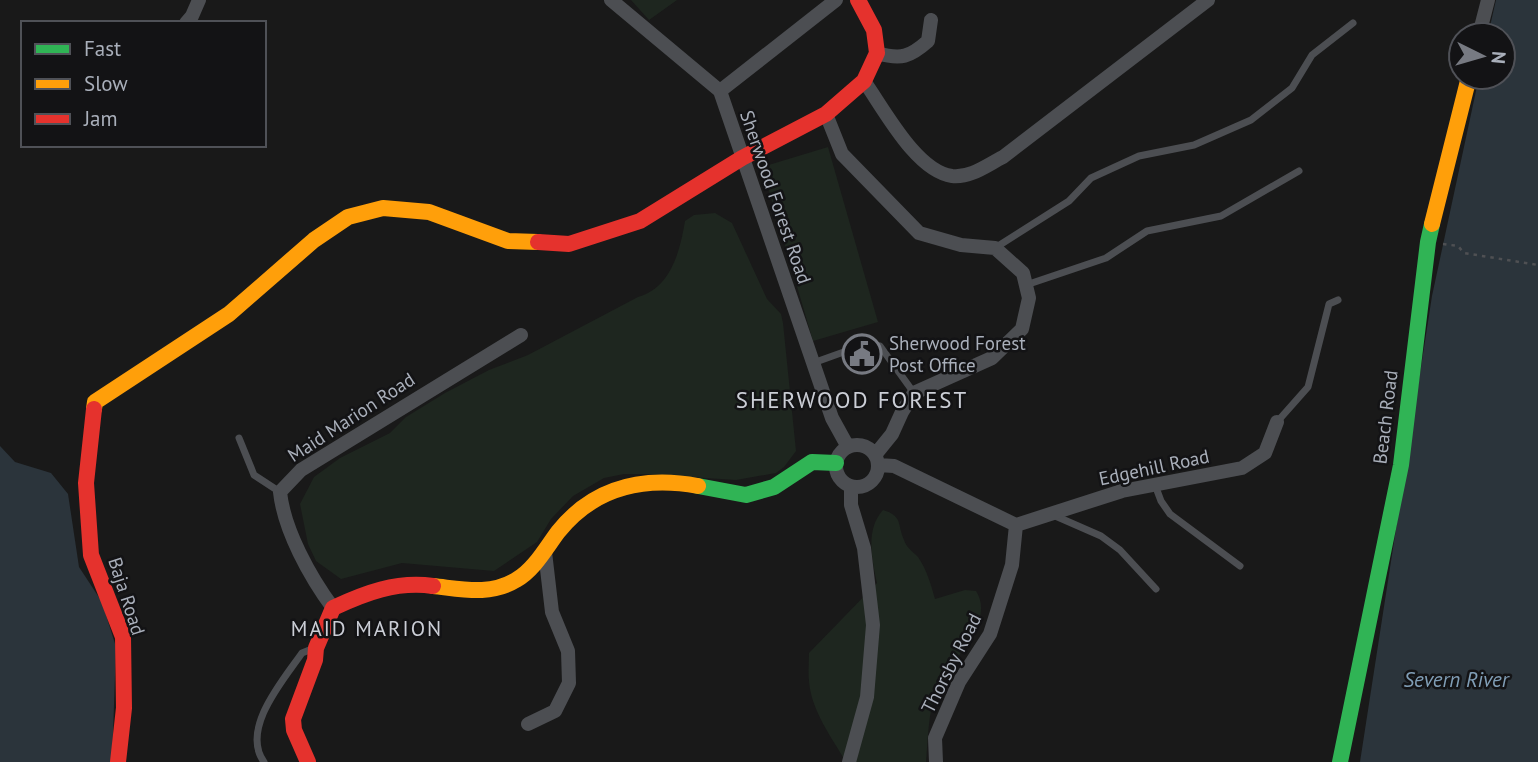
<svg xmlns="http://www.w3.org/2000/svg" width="1538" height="762" font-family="'PT Sans',sans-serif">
<rect width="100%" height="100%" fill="#191919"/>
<path fill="#1e261f" d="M 631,0 L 677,0 L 649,20 Z
M 828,147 L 878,322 L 813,341 L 762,167 Z
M 715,213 L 732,223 L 767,299 L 781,314 L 783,323 L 796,451 L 784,467 L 776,473 L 736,480 L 644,474 L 624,474 L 604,478 L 573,496 L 551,519 L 537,542 L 494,571 L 402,563 L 341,579 L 316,561 L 308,544 L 300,504 L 314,477 L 340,458 L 390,433 L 406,417 L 445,393 L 489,370 L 528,355 L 638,297 C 671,288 680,251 685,221 L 694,215 Z
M 883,510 C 903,516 897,524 904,540 C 906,547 913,552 918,557 C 927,570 931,585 935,599 L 965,590 L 976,591 C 997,624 947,662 936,692 C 928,713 928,740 926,762 L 846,762 C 832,738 811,710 809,681 C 808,672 809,662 809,653 L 877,583 C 872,559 865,530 883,510 Z"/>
<path fill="#2b343b" d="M 1496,0 L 1538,0 L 1538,762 L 1360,762 L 1432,296 L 1479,77 L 1503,77 L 1503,35 L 1488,35 Z
M 0,446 L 15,462 L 51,473 L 68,494 L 79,567 L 102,602 L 116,647 L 112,762 L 0,762 Z"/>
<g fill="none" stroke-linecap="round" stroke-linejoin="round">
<path stroke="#4f5053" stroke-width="2.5" stroke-dasharray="3.5 5" stroke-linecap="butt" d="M 1443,244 L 1458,246 L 1464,253 L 1538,265"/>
<path stroke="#4c4e52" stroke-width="7" d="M 995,248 L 1069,201 L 1091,178 L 1139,156 L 1194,145 L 1251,120 L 1292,88 L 1312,55 L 1353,23
M 1026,285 L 1106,258 L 1147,231 L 1221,216 L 1299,171
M 813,363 L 866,344 L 880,346 L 914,393
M 1277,422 L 1308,387 L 1329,304 L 1338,300
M 239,438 L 254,475 L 280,492
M 1155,485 L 1161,501 L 1170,514 L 1240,566
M 1053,515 L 1101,536 L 1120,550 L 1156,589
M 264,762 C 240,729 284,679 302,653 L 312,649"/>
<path stroke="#4c4e52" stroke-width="14" d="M 611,0 L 720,91 L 832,418 L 848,447
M 186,23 L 192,16 L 199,0
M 1479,35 L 1488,0
M 877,53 C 901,60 910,57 928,41 L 931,20
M 864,81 C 884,109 916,171 952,176 C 971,178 987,165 1003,157 L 1208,0
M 720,91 L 836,0
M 826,114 L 842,154 L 919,233 L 961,245 L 995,248 L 1023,273 L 1029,298 L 1022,329 L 992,358 L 914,393 L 902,412 L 892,434 L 875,455
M836 466a21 21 0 1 1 42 0a21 21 0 1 1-42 0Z
M 878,465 L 894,466 L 1016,525
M 1016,525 L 1122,491 L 1242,468 L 1265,453 L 1277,422
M 333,608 C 310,577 284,530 280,492 L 301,470 L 521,335
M 528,724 L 555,711 L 569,683 L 568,651 L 552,612 L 545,552
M 849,762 L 867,697 L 873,625 L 864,548 L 851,505 L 851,487
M 936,762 L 935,738 L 959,682 L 990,634 L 1012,565 L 1016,525"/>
<path stroke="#30b455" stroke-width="16" d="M 698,486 L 746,495 L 774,487 L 812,462 L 836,463
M 1340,762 L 1401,465 L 1428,242 L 1432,224"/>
<path stroke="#ff9f0a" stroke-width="16" d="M 1432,224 L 1469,77
M 94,409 L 95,402 L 229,314 L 314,240 L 348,217 L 383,208 L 429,212 L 508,241 L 538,242
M 433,586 C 462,589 490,596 516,580 C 534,570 546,548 558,532 C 594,487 643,476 698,486"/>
<path stroke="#e5322d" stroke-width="16" d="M 538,242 L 569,244 L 640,221 L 742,158 L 826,114 L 864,81 L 877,53 L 874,30 L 858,0
M 94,409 L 86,483 L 91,555 L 123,637 L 124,708 L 118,762
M 308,762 L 294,730 L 293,719 L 315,660 L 316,648 L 333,608 C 365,593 396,581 433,586"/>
</g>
<defs>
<g id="civic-ring" transform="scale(2.0125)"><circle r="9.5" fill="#131315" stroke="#777a82" stroke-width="1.5"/><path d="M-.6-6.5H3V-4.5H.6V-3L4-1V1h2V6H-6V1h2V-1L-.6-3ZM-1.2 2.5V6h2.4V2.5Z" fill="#777a82"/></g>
</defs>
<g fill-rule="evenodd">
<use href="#civic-ring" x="862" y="354"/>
</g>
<g text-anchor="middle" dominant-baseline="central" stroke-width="5" stroke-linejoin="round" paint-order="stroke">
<g font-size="19" fill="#a9afba" stroke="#131315">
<text transform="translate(776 197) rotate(71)">Sherwood Forest Road</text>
<text transform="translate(351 417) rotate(-33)">Maid Marion Road</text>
<text transform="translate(1385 417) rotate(-83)">Beach Road</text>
<text transform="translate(1154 467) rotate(-12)">Edgehill Road</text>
<text transform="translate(127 596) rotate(72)">Baja Road</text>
<text transform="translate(951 663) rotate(-63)">Thorsby Road</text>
</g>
<g font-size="19" fill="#a9afba" stroke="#131315" text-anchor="start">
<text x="889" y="343">Sherwood Forest<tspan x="889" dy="22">Post Office</tspan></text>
</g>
<g font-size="21" letter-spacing="2" fill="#cbced6" stroke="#131315">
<text x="367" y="628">MAID MARION</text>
</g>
<g font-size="21" font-style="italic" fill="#809eb6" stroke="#131315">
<text x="1456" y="679">Severn River</text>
</g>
<g font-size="23" letter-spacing="2" fill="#cbced6" stroke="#131315">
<text x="852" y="399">SHERWOOD FOREST</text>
</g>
</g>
<rect x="21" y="21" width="245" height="126" fill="#131315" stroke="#4f5157" stroke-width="2"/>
<rect x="35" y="44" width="35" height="10" fill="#30b455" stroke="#4f5157" stroke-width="2"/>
<text x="84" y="56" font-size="21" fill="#a9afba">Fast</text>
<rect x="35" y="79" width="35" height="10" fill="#ff9f0a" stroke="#4f5157" stroke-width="2"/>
<text x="84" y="91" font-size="21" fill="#a9afba">Slow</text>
<rect x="35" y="114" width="35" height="10" fill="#e5322d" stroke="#4f5157" stroke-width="2"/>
<text x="84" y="126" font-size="21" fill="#a9afba">Jam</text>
<g transform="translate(1482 56) rotate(95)"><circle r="33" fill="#131315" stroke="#4f5157" stroke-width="2"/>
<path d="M0-5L12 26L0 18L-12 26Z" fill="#777a82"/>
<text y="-10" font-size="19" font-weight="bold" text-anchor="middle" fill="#a9afba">N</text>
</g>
</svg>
